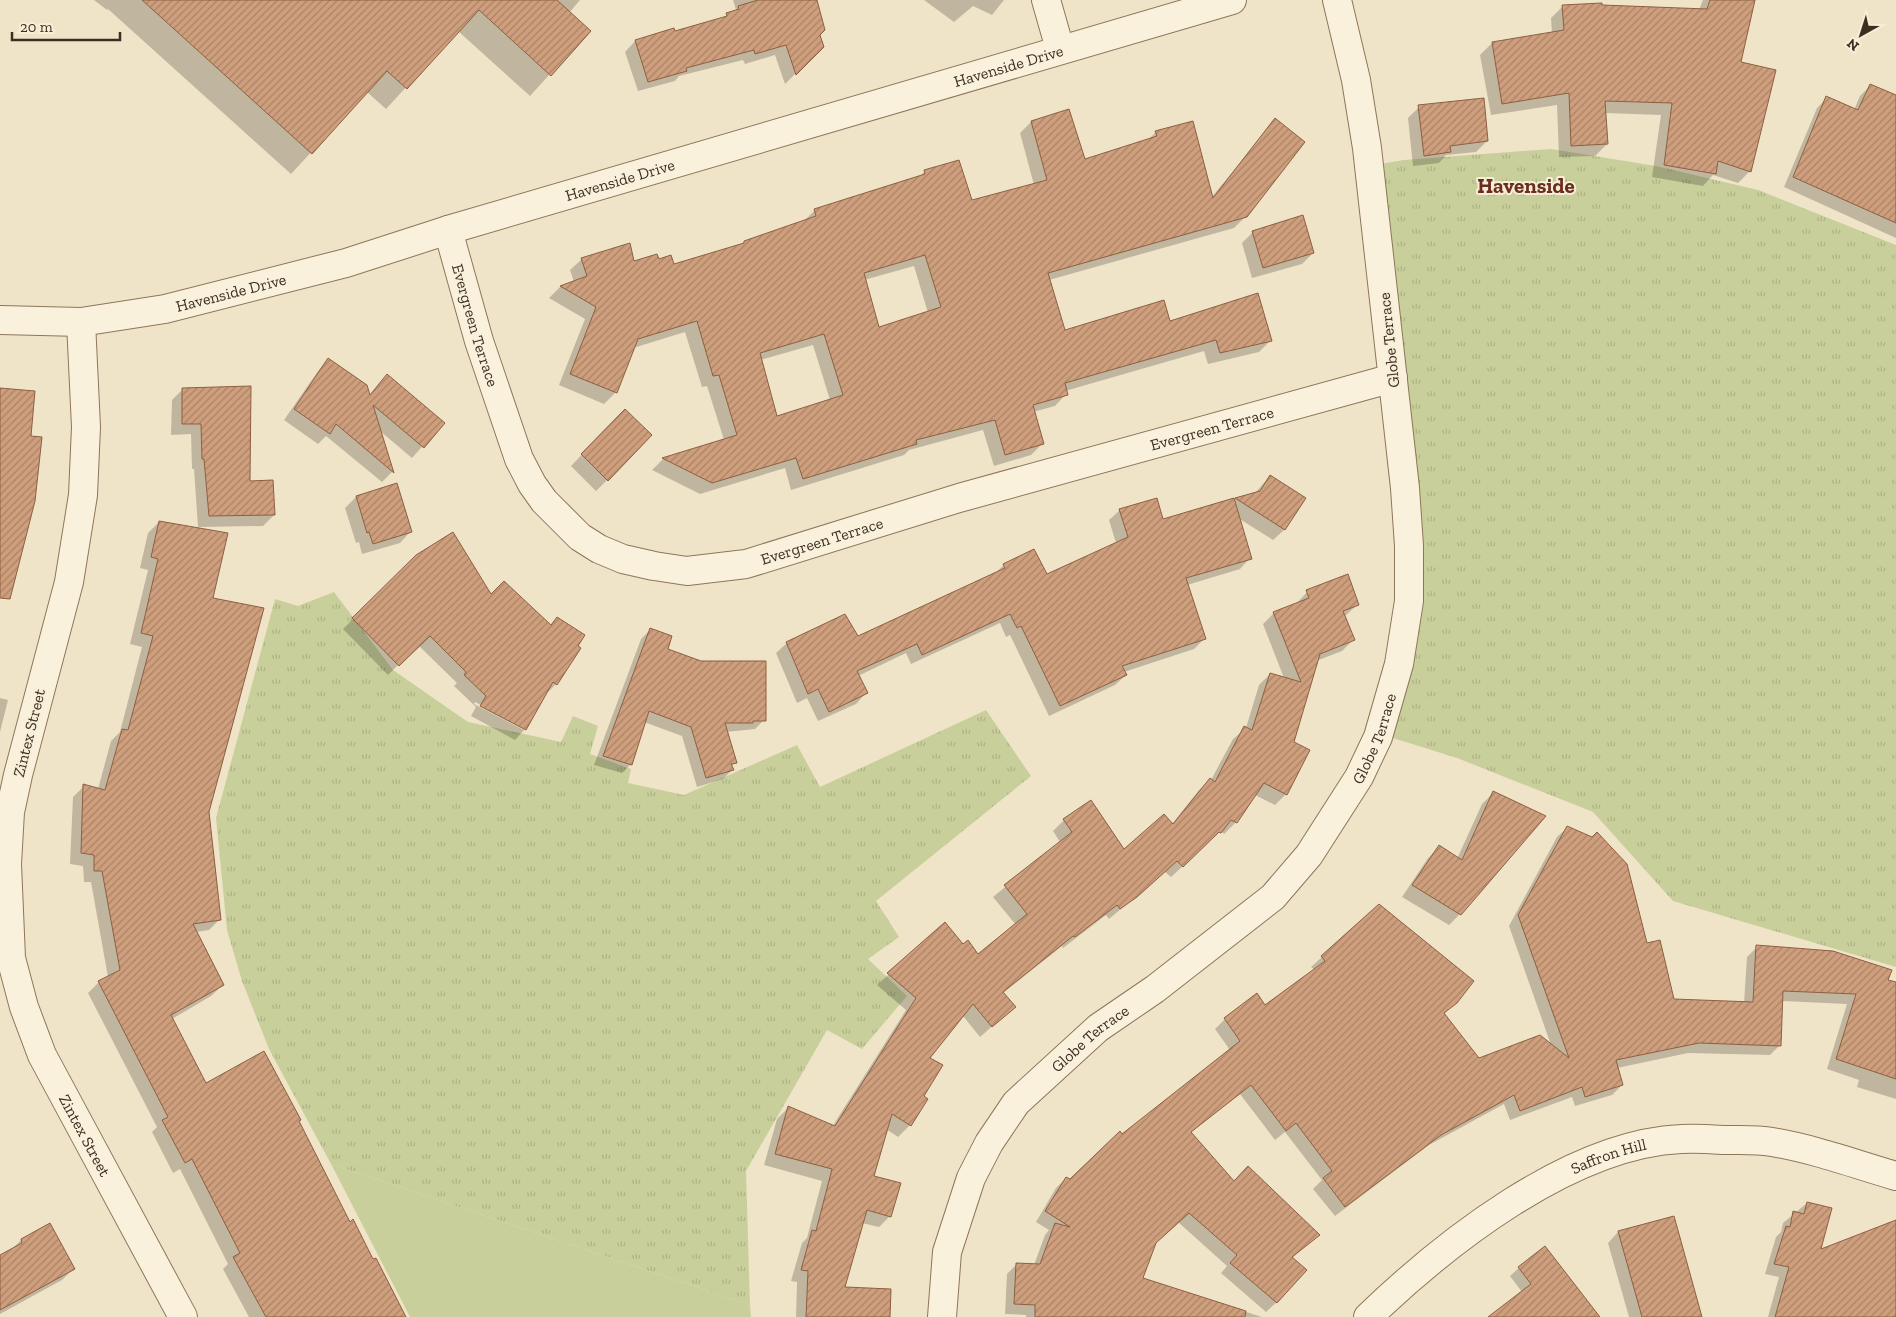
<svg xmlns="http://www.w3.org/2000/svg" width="1896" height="1317" font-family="'Zilla Slab',serif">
<defs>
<pattern id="grass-tufts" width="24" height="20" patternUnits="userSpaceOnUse" patternTransform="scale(1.25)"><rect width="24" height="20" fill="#c9cf9b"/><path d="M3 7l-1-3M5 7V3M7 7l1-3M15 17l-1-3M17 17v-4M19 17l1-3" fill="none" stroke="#aeb285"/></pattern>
<pattern id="building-hatch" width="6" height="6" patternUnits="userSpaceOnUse" patternTransform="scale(1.25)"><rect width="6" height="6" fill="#cf9f7d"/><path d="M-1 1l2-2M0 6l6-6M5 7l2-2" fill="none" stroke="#a98266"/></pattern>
</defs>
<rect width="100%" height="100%" fill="#f0e4c8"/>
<path fill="url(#grass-tufts)" d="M 1551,149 L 1656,166 L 1758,190 L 1896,245 L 1896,967 L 1673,901 L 1593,812 L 1457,758 L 1377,733 L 1409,600 L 1369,166 L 1404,160 Z
M 334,592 L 393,670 L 468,722 L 561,742 L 573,716 L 598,726 L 590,754 L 631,769 L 628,783 L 684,795 L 797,745 L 820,787 L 986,710 L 1031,776 L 876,901 L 899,937 L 868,959 L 907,996 L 862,1049 L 827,1030 L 746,1171 L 750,1305 L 331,1164 L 269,1049 L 242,981 L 227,930 L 216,818 L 275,599 L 298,606 Z"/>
<path fill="#c9cf9b" d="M 331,1164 L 750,1305 L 751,1317 L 410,1317 Z"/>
<path fill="#0003" fill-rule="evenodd" d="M 94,0 L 580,0 L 569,13 L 589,31 L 530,96 L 458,31 L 386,109 L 367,92 L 291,174 L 108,9 L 107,10 Z
M 733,0 L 815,0 L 818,35 L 823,46 L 785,84 L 775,55 L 745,64 L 743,60 L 679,76 L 675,81 L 638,91 L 625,52 L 635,41 L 722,19 L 736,10 Z
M 924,0 L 1004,0 L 992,15 L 973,6 L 954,22 Z
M 1703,0 L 1751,0 L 1740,63 L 1750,171 L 1738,183 L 1713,175 L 1703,186 L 1652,177 L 1661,115 L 1605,113 L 1607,144 L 1595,156 L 1559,157 L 1557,105 L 1491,115 L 1480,55 L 1492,43 L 1552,34 L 1551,18 L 1563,6 L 1699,10 Z
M 1870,86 L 1896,96 L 1896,238 L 1784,187 L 1817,108 L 1827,98 L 1854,110 L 1860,96 Z
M 1419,107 L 1487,141 L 1476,152 L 1446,155 L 1439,163 L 1413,166 L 1408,118 Z
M 1275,120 L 1246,216 L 1234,228 L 1049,280 L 1064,332 L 1169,322 L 1271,340 L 1259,352 L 1208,364 L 1204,351 L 1065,391 L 1066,394 L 1055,406 L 1033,412 L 1042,444 L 1031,455 L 994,466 L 983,430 L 909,450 L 904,455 L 791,490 L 785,468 L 700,494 L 652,470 L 663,459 L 724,440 L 707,386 L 702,387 L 685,332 L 633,348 L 616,392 L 604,404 L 559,385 L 585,319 L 549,298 L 560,287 L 574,282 L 570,270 L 582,259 L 634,263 L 658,260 L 673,266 L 741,245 L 744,242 L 803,222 L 814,211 L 918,178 L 925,171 L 971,202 L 1034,185 L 1020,133 L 1031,122 L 1085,161 L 1148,140 L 1156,132 L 1211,198 ZM 914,266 L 928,313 L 879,328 L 864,280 ZM 813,345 L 830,400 L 777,417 L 760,360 Z
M 1253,232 L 1313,253 L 1302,264 L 1252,278 L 1242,243 Z
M 328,360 L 369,396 L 387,376 L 443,423 L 412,458 L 380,431 L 392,472 L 382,482 L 326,436 L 318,444 L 284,420 L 318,371 Z
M 183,389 L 274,515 L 263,526 L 198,527 L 194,469 L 192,469 L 191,434 L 171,435 L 172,400 Z
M 614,421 L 607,480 L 596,491 L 571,466 Z
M 1270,476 L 1304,498 L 1284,530 L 1273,540 L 1238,518 L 1250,558 L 1240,569 L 1187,585 L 1204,639 L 1194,649 L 1124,672 L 1126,675 L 1115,685 L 1049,716 L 1010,635 L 1006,637 L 1000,623 L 911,664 L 906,653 L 858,676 L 866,693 L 856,704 L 818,721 L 807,698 L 797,703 L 776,653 L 787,643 L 858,638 L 994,574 L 1004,565 L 1046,576 L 1116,543 L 1109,520 L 1120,510 L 1162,520 L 1255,493 Z
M 356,497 L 410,532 L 400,543 L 362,554 L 359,542 L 356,543 L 345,508 Z
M 159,522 L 212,599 L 208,811 L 220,919 L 209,930 L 196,932 L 223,985 L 211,996 L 172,1019 L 206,1085 L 298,1121 L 350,1224 L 405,1317 L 249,1317 L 223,1269 L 228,1264 L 180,1169 L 173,1173 L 152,1132 L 157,1127 L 88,993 L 99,982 L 108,977 L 91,882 L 84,882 L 83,866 L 70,864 L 73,797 L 84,786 L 98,789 L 111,741 L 120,732 L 142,647 L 130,644 L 148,570 L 140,568 L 148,533 Z
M 417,556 L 550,626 L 557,618 L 556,684 L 546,694 L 525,729 L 515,740 L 471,716 L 476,707 L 454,686 L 457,683 L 418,645 L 388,675 L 343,629 ZM 475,702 L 524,727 L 524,730 L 474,704 Z
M 1307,592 L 1358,604 L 1344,617 L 1353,640 L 1342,651 L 1316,661 L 1292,743 L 1286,794 L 1275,805 L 1255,795 L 1236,822 L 1224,834 L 1221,831 L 1171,877 L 1165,872 L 1109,919 L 1106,915 L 1063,948 L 1062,946 L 1003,993 L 1014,1007 L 980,1037 L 963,1016 L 928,1058 L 922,1097 L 926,1099 L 910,1125 L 898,1137 L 886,1129 L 873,1177 L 890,1216 L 879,1227 L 862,1223 L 844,1288 L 889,1317 L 796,1317 L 797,1282 L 791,1281 L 802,1243 L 807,1238 L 822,1181 L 764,1165 L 777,1119 L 788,1108 L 832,1127 L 906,1010 L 877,985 L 945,924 L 963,945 L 978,956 L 1016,925 L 993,897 L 1060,842 L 1053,831 L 1064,820 L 1124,851 L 1172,824 L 1199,790 L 1210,779 L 1211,780 L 1233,739 L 1246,728 L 1259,685 L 1270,674 L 1284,678 L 1263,624 L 1274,613 L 1296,604 Z
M 650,630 L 666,650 L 764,720 L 755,729 L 726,732 L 736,762 L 731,767 L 732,770 L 723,779 L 697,787 L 682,736 L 644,722 L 631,764 L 622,773 L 594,765 L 641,639 Z
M 0,698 L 8,700 L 0,732 Z
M 1493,793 L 1460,914 L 1449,925 L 1402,897 L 1428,858 L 1439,847 L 1457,859 L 1482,804 Z
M 1568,827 L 1646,944 L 1673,1001 L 1744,1003 L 1747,957 L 1757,947 L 1896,983 L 1896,1099 L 1857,1087 L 1859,1080 L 1827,1069 L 1847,1004 L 1782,1001 L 1780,1045 L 1770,1055 L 1688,1053 L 1617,1068 L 1622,1085 L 1612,1095 L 1575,1106 L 1572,1097 L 1510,1120 L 1504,1104 L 1429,1145 L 1335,1216 L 1313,1189 L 1322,1180 L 1285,1132 L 1275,1140 L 1240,1094 L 1190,1133 L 1233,1183 L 1318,1235 L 1292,1258 L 1277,1302 L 1266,1312 L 1221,1273 L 1227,1266 L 1178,1222 L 1154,1244 L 1142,1279 L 1262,1317 L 1026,1317 L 1026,1315 L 1005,1314 L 1007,1274 L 1017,1264 L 1034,1265 L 1045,1235 L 1049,1230 L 1036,1222 L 1056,1188 L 1066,1178 L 1070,1180 L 1122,1135 L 1230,1050 L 1215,1029 L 1225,1019 L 1265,1006 L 1315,970 L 1311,967 L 1379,905 L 1456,1002 L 1443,1015 L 1478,1059 L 1551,1045 L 1509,926 L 1557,837 Z
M 1807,1203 L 1819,1251 L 1896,1223 L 1896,1317 L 1768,1317 L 1779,1277 L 1765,1274 L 1776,1237 L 1781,1232 L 1783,1223 Z
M 49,1225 L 73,1269 L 62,1280 L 0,1314 L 0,1256 L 11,1250 L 21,1240 Z
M 1618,1232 L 1701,1317 L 1629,1317 L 1608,1243 Z
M 1519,1268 L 1568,1317 L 1497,1317 L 1522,1292 L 1510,1276 Z"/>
<path fill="url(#building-hatch)" stroke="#8d5f41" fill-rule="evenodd" d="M 142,0 L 557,0 L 591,31 L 551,76 L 479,10 L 407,89 L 387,71 L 312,154 Z
M 758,0 L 817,0 L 825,30 L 820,35 L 824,47 L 796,75 L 786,45 L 755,54 L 754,50 L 686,68 L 687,71 L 648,82 L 635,40 L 674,28 L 675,31 L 727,16 L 726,13 L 739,9 L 738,6 Z
M 1710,0 L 1755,0 L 1741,62 L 1776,70 L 1751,172 L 1718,161 L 1716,174 L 1664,165 L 1672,103 L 1605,101 L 1608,144 L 1571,146 L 1569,93 L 1502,104 L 1492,42 L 1564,30 L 1562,5 L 1602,3 L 1602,5 L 1707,9 Z
M 1870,84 L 1896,95 L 1896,223 L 1793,177 L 1826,96 L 1858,110 Z
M 1484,98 L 1488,141 L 1450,146 L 1451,152 L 1424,156 L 1418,105 Z
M 1069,109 L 1085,159 L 1157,136 L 1155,131 L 1193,121 L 1213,198 L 1275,118 L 1305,142 L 1247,217 L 1048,273 L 1065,330 L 1164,300 L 1170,321 L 1258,293 L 1272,341 L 1220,353 L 1216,340 L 1065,383 L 1068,395 L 1033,405 L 1044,444 L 1005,455 L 995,420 L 916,440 L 917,444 L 803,479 L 796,458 L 712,483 L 662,458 L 737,435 L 719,375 L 713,376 L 697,321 L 638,339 L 617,393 L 570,374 L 596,307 L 560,286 L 587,276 L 581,258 L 630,243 L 634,261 L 657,254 L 659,259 L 671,255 L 674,264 L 744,243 L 744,241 L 816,216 L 814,209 L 925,174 L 924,170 L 959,160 L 972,200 L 1047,180 L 1031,121 ZM 925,255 L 941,307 L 879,327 L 864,273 ZM 824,334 L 843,395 L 777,416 L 760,353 Z
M 1303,215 L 1314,253 L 1263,268 L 1252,231 Z
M 328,358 L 367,385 L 370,395 L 387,374 L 445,423 L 424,448 L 373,405 L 394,473 L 336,424 L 330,434 L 294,409 Z
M 251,386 L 250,481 L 273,480 L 275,515 L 209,516 L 204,459 L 202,459 L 201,424 L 182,424 L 182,388 Z
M 0,388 L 35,391 L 31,436 L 42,437 L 35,501 L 10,599 L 0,598 Z
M 625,409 L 652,435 L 608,481 L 581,454 Z
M 1270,475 L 1306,498 L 1285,530 L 1235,498 L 1260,491 Z
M 397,483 L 412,532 L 373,544 L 369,532 L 367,533 L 356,496 Z
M 1157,498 L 1163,519 L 1234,498 L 1252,559 L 1186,578 L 1206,639 L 1122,666 L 1127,675 L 1060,706 L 1021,626 L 1017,628 L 1010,614 L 922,655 L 917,644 L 857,671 L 868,693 L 829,712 L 818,689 L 808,694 L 786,642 L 845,614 L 858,636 L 1005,568 L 1003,564 L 1034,549 L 1047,574 L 1128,537 L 1119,509 Z
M 159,521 L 228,533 L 213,598 L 264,608 L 209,812 L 221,920 L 193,924 L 224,985 L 171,1015 L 206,1083 L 264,1051 L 301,1120 L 299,1121 L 350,1222 L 353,1219 L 373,1259 L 376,1258 L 406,1317 L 266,1317 L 233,1257 L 240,1253 L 192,1159 L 185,1163 L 162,1120 L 168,1117 L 98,981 L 120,970 L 102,871 L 94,871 L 94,855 L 81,853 L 83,784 L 105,790 L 122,729 L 128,730 L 153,636 L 141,633 L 158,559 L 151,557 Z
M 453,532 L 491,594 L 504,581 L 551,625 L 557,617 L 585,635 L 578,646 L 581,648 L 557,685 L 553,682 L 526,730 L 480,706 L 486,696 L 464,675 L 466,672 L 430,636 L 399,666 L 352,618 L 416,555 Z
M 1348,574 L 1359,605 L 1343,611 L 1355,640 L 1320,654 L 1294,742 L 1310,750 L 1287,795 L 1264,783 L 1237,823 L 1231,820 L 1221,833 L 1219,832 L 1183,867 L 1177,861 L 1137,897 L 1120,909 L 1117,905 L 1075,937 L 1073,936 L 1003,992 L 1016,1007 L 992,1027 L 973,1004 L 930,1058 L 943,1065 L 924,1096 L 928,1099 L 911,1126 L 892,1114 L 874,1176 L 901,1183 L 891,1217 L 867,1210 L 845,1287 L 891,1289 L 890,1317 L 806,1317 L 808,1271 L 801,1270 L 812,1230 L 816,1231 L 832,1169 L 775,1154 L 788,1106 L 835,1126 L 916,998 L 887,973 L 945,922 L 963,944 L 968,940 L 978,954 L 1027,914 L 1004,885 L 1072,832 L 1063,819 L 1091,800 L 1124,849 L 1164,814 L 1173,824 L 1210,778 L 1215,782 L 1244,726 L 1252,730 L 1270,673 L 1301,682 L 1273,612 L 1309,598 L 1306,590 Z
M 650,628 L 672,636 L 668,649 L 701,661 L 766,661 L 766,721 L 753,721 L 753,723 L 725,723 L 737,763 L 731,764 L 734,770 L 706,778 L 691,727 L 649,711 L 632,765 L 603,756 Z
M 1493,791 L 1546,816 L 1461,915 L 1412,885 L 1439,845 L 1462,860 Z
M 1567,826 L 1592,837 L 1597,832 L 1627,864 L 1647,943 L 1660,940 L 1674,999 L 1753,1002 L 1756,945 L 1833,951 L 1892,970 L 1888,980 L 1896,982 L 1896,1079 L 1836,1059 L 1856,994 L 1783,991 L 1781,1046 L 1699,1043 L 1616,1060 L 1623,1085 L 1585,1097 L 1582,1087 L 1520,1111 L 1514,1095 L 1441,1135 L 1345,1207 L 1323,1178 L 1332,1171 L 1296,1123 L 1286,1131 L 1251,1085 L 1191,1132 L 1234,1181 L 1248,1166 L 1320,1235 L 1292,1257 L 1307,1270 L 1277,1303 L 1230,1263 L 1237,1255 L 1189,1213 L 1156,1243 L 1143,1278 L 1246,1311 L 1245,1317 L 1035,1317 L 1035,1305 L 1014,1304 L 1016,1263 L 1040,1264 L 1055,1223 L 1070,1227 L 1045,1211 L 1066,1177 L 1070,1179 L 1120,1131 L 1122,1134 L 1240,1041 L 1224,1018 L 1257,993 L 1265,1005 L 1325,961 L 1321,956 L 1379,904 L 1474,981 L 1457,1003 L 1444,1013 L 1479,1058 L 1540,1035 L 1569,1058 L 1518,915 Z
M 1807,1202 L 1832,1208 L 1821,1249 L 1896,1220 L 1896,1317 L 1775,1317 L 1789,1267 L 1774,1264 L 1786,1226 L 1790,1227 L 1793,1211 L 1804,1214 Z
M 1674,1216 L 1702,1317 L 1642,1317 L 1618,1231 Z
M 50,1223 L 75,1269 L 0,1310 L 0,1255 L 22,1243 L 21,1239 Z
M 1545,1246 L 1600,1317 L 1488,1317 L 1531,1284 L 1518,1267 Z"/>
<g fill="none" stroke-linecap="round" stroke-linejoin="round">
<g stroke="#8d765c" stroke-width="30">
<g id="minor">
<path d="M 1046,0 L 1060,49"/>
<path id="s1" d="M 448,230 L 479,341 L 519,459 L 532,484 L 544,501 L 580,537 L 599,549 L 623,559 L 654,566 L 687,571 L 746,564 L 959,498 L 1393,378"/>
<path id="s2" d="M 0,320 L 81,322 L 165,309 L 346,263 L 448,230 L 1232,0"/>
<path id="s3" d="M 81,322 L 86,427 L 83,495 L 69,582 L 18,775 L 10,812 L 7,864 L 11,958 L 24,1007 L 42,1055 L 183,1317"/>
<path id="s4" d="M 942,1317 L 947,1252 L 971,1178 L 989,1143 L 1016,1103 L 1098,1028 L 1155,989 L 1273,897 L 1309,855 L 1359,777 L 1378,737 L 1399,664 L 1409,601 L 1409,546 L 1405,488 L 1367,148 L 1356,80 L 1337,0"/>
<path id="s5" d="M 1368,1317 C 1445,1243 1570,1144 1681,1139 C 1695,1138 1709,1139 1723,1140 C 1739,1140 1756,1139 1772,1142 C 1814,1149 1855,1164 1896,1176"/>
</g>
</g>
<use href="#minor" stroke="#faf1dc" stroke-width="28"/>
</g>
<g text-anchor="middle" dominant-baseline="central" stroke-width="4" stroke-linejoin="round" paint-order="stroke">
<g font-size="16" fill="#3d2e20" stroke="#f7eed8">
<text stroke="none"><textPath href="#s2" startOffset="1044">Havenside Drive</textPath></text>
<text stroke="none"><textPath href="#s2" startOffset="639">Havenside Drive</textPath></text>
<text stroke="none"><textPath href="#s2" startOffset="234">Havenside Drive</textPath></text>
<text stroke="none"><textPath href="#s1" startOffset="99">Evergreen Terrace</textPath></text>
<text transform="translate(1389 340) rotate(-96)">Globe Terrace</text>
<text stroke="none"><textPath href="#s1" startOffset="998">Evergreen Terrace</textPath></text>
<text stroke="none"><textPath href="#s1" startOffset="592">Evergreen Terrace</textPath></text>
<text transform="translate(29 733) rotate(-76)">Zintex Street</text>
<text stroke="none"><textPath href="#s4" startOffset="750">Globe Terrace</textPath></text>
<text stroke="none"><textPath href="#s4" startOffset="329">Globe Terrace</textPath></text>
<text stroke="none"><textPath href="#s3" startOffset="838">Zintex Street</textPath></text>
<text stroke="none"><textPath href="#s5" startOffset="292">Saffron Hill</textPath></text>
</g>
<g font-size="21" font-weight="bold" fill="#6b2e1e" stroke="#f7eed8">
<text x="1526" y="185">Havenside</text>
</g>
</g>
<g transform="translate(1861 35) rotate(219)" stroke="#f7eed8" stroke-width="4" paint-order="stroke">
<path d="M0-4L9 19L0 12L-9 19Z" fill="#3d2e20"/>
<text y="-8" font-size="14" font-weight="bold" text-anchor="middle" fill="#3d2e20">N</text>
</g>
<path d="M12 32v8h108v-8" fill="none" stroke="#3d2e20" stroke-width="2.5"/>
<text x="20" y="32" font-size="15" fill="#3d2e20" stroke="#f7eed8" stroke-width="4" paint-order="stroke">20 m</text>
</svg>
